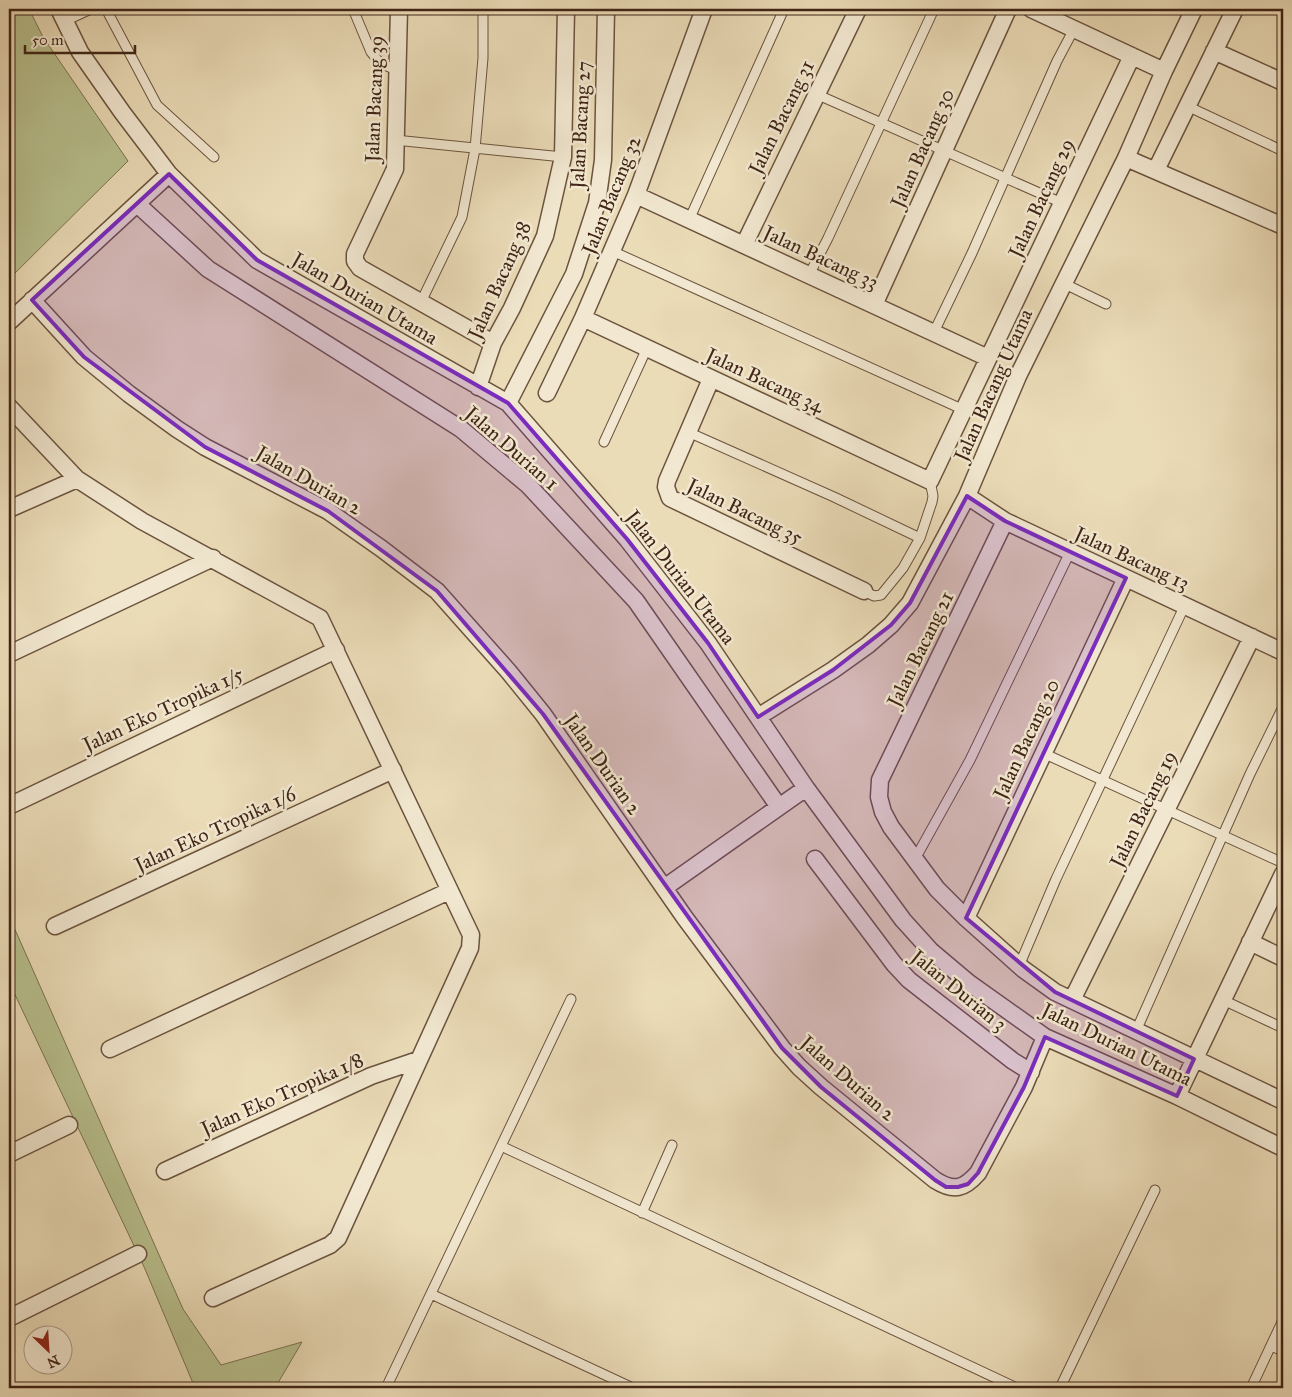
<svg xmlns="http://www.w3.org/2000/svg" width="1292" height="1397" font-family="'IM FELL Great Primer',serif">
<rect width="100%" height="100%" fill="#ebdcb8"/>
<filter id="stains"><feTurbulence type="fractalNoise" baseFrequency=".004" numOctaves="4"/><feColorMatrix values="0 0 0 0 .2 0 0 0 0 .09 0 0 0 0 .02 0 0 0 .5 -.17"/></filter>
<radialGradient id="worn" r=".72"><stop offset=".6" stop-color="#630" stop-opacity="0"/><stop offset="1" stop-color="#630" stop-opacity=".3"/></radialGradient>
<path fill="#b8c08e" stroke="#7c7252" d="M 9,9 L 29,9 L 43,37 L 128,161 L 9,279 Z
M 9,916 L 183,1309 L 221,1365 L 302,1342 L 275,1388 L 195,1388 L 145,1269 L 9,982 Z"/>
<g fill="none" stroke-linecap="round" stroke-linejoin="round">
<g stroke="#6b533e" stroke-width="11">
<path id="lane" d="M 106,9 L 157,105 L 214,157
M 353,9 L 371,52 L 380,63 L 398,71
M 65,21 L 91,9
M 816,94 L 1062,203
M 1187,106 L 1283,151
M 395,140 L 563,157
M 689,220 L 784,9
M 612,251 L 964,410
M 809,275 L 828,238 L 934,9
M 1063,283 L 1106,304
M 421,302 L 462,217 L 475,149 L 483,58 L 483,9
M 934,332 L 972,253 L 1057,61 L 1074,29
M 688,432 L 834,497 L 920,538
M 604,442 L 647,348
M 864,591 L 874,596 L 881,595 L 903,568 L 920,538 L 932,502 L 933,496 L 930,481
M 1043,753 L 1283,863
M 915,859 L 970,760 L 1070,552
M 1019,966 L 1056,879 L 1185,605
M 1223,1000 L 1283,1028
M 1136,1031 L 1250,774 L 1283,707
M 501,1146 L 1017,1388
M 642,1213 L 672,1145
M 431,1294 L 633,1388
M 1271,1346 L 1283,1351
M 386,1388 L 571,999
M 1060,1388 L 1155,1190
M 1251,1388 L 1283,1320"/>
</g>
<g stroke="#6b533e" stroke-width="19">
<path id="street" d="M 59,9 L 80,52 L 122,112 L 169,174 L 257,260 L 508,403 L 627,539 L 708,643 L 806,788 L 903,920 L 931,951 L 969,983 L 1045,1037 L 1177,1096 L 1283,1148
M 399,9 L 395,169 L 355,254 L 355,261 L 360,268 L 493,343
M 1031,9 L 1164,71
M 1214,51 L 1283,82
M 1126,158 L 1283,226
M 1156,170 L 1235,9
M 636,195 L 988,358
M 137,204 L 208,269 L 461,429 L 528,485 L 636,601 L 779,807
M 744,245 L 858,9
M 32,300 L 84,357 L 129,394 L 177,429 L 205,447 L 328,511 L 382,549 L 437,591 L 509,672 L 543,714 L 685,918 L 782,1048 L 799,1067 L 821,1087 L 935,1180 C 954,1192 964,1189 978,1173 L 1024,1087 L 1045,1037
M 874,305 L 1008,9
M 583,318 L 930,481 L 1132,56
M 9,322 L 169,174
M 711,379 L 667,481 L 666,487 L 670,498 L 864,591
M 478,387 L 493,343 L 512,308 L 545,236 L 563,157 L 566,9
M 547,393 L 583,318 L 636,195 L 704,9
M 508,403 L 574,274 L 597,203 L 603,160 L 606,9
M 9,407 L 77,479 L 142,521 L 320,618 L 471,935 L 470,948 L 338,1238 L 330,1245 L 213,1298
M 967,496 L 1005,521 L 1283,652
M 9,509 L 77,479
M 1005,521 L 880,780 L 879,797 L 883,812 L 891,827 L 937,889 L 966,918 L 1023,969 L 1055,992 L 1283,1101
M 9,654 L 213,558
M 758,717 L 833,670 L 868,645 L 891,625 L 910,603 L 967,496 L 1018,376 L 1126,158 L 1164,71 L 1194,9
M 9,806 L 336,650
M 815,859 L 894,964 L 909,980 L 1013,1061 L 1031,1072
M 664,888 L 806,788
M 966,918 L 1126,578
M 55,926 L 393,770
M 1250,942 L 1283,958
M 1072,1000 L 1252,637
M 110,1049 L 449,891
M 1177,1096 L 1283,874
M 9,1154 L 69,1125
M 165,1171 L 371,1076 L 418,1060
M 9,1318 L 138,1254"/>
</g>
<use href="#lane" stroke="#f2e8d1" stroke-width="9"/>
<use href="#street" stroke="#f2e8d1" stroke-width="16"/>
</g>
<path fill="#7b2cbf" fill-opacity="0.2" stroke="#7b2cbf" stroke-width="4" stroke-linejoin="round" d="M 169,174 L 257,260 L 508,403 L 627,539 L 708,643 L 758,717 L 833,670 L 891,625 L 910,603 L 967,496 L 1005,521 L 1126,578 L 966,918 L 1055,992 L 1194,1059 L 1177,1096 L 1045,1037 L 1024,1087 L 978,1173 L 968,1184 L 958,1187 L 946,1187 L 935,1180 L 821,1087 L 782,1048 L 543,714 L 437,591 L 328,511 L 205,447 L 84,357 L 32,300 Z"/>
<g text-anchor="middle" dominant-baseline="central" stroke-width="5" stroke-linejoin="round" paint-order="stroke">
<g font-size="20" fill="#402516" stroke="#f2e8d1">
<text transform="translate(374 99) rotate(-88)">Jalan Bacang 39</text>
<text transform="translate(781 117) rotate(-64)">Jalan Bacang 31</text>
<text transform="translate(580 125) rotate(-87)">Jalan Bacang 27</text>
<text transform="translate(922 148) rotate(-66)">Jalan Bacang 30</text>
<text transform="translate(611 195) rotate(-68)">Jalan Bacang 32</text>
<text transform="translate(1041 198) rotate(-65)">Jalan Bacang 29</text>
<text transform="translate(821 257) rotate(25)">Jalan Bacang 33</text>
<text transform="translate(499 280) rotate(-66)">Jalan Bacang 38</text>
<text transform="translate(365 298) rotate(30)">Jalan Durian Utama</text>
<text transform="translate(765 380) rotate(25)">Jalan Bacang 34</text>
<text transform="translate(993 385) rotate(-66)">Jalan Bacang Utama</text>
<text transform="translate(512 448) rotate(41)">Jalan Durian 1</text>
<text transform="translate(309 480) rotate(30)">Jalan Durian 2</text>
<text transform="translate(745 511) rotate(26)">Jalan Bacang 35</text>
<text transform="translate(1132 558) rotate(25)">Jalan Bacang 13</text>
<text transform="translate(681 577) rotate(52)">Jalan Durian Utama</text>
<text transform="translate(920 649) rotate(-64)">Jalan Bacang 21</text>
<text transform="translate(163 709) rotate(-25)">Jalan Eko Tropika 1/5</text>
<text transform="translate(1026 739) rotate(-65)">Jalan Bacang 20</text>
<text transform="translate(603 764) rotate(55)">Jalan Durian 2</text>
<text transform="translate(1143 809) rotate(-64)">Jalan Bacang 19</text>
<text transform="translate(215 829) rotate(-25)">Jalan Eko Tropika 1/6</text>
<text transform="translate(959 990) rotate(39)">Jalan Durian 3</text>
<text transform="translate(1117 1044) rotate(26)">Jalan Durian Utama</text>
<text transform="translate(848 1078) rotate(41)">Jalan Durian 2</text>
<text transform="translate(282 1094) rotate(-24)">Jalan Eko Tropika 1/8</text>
</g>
</g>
<rect width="1292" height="1397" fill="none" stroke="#ebdcb8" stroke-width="30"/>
<rect x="10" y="10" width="1272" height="1377" fill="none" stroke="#402516" stroke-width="2.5"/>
<rect x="15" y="15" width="1262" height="1367" fill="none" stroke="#402516"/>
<g transform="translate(48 1350) rotate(155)"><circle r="24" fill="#f2e8d1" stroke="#ab9a86"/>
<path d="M0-4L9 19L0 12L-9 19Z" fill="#8f2418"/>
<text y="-8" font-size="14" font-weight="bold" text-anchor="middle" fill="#402516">N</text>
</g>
<path d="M25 45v8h110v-8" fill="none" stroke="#402516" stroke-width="2.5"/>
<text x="32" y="45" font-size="15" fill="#402516" stroke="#f2e8d1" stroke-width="4" paint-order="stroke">50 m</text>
<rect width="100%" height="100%" filter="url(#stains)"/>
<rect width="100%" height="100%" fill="url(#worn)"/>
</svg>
